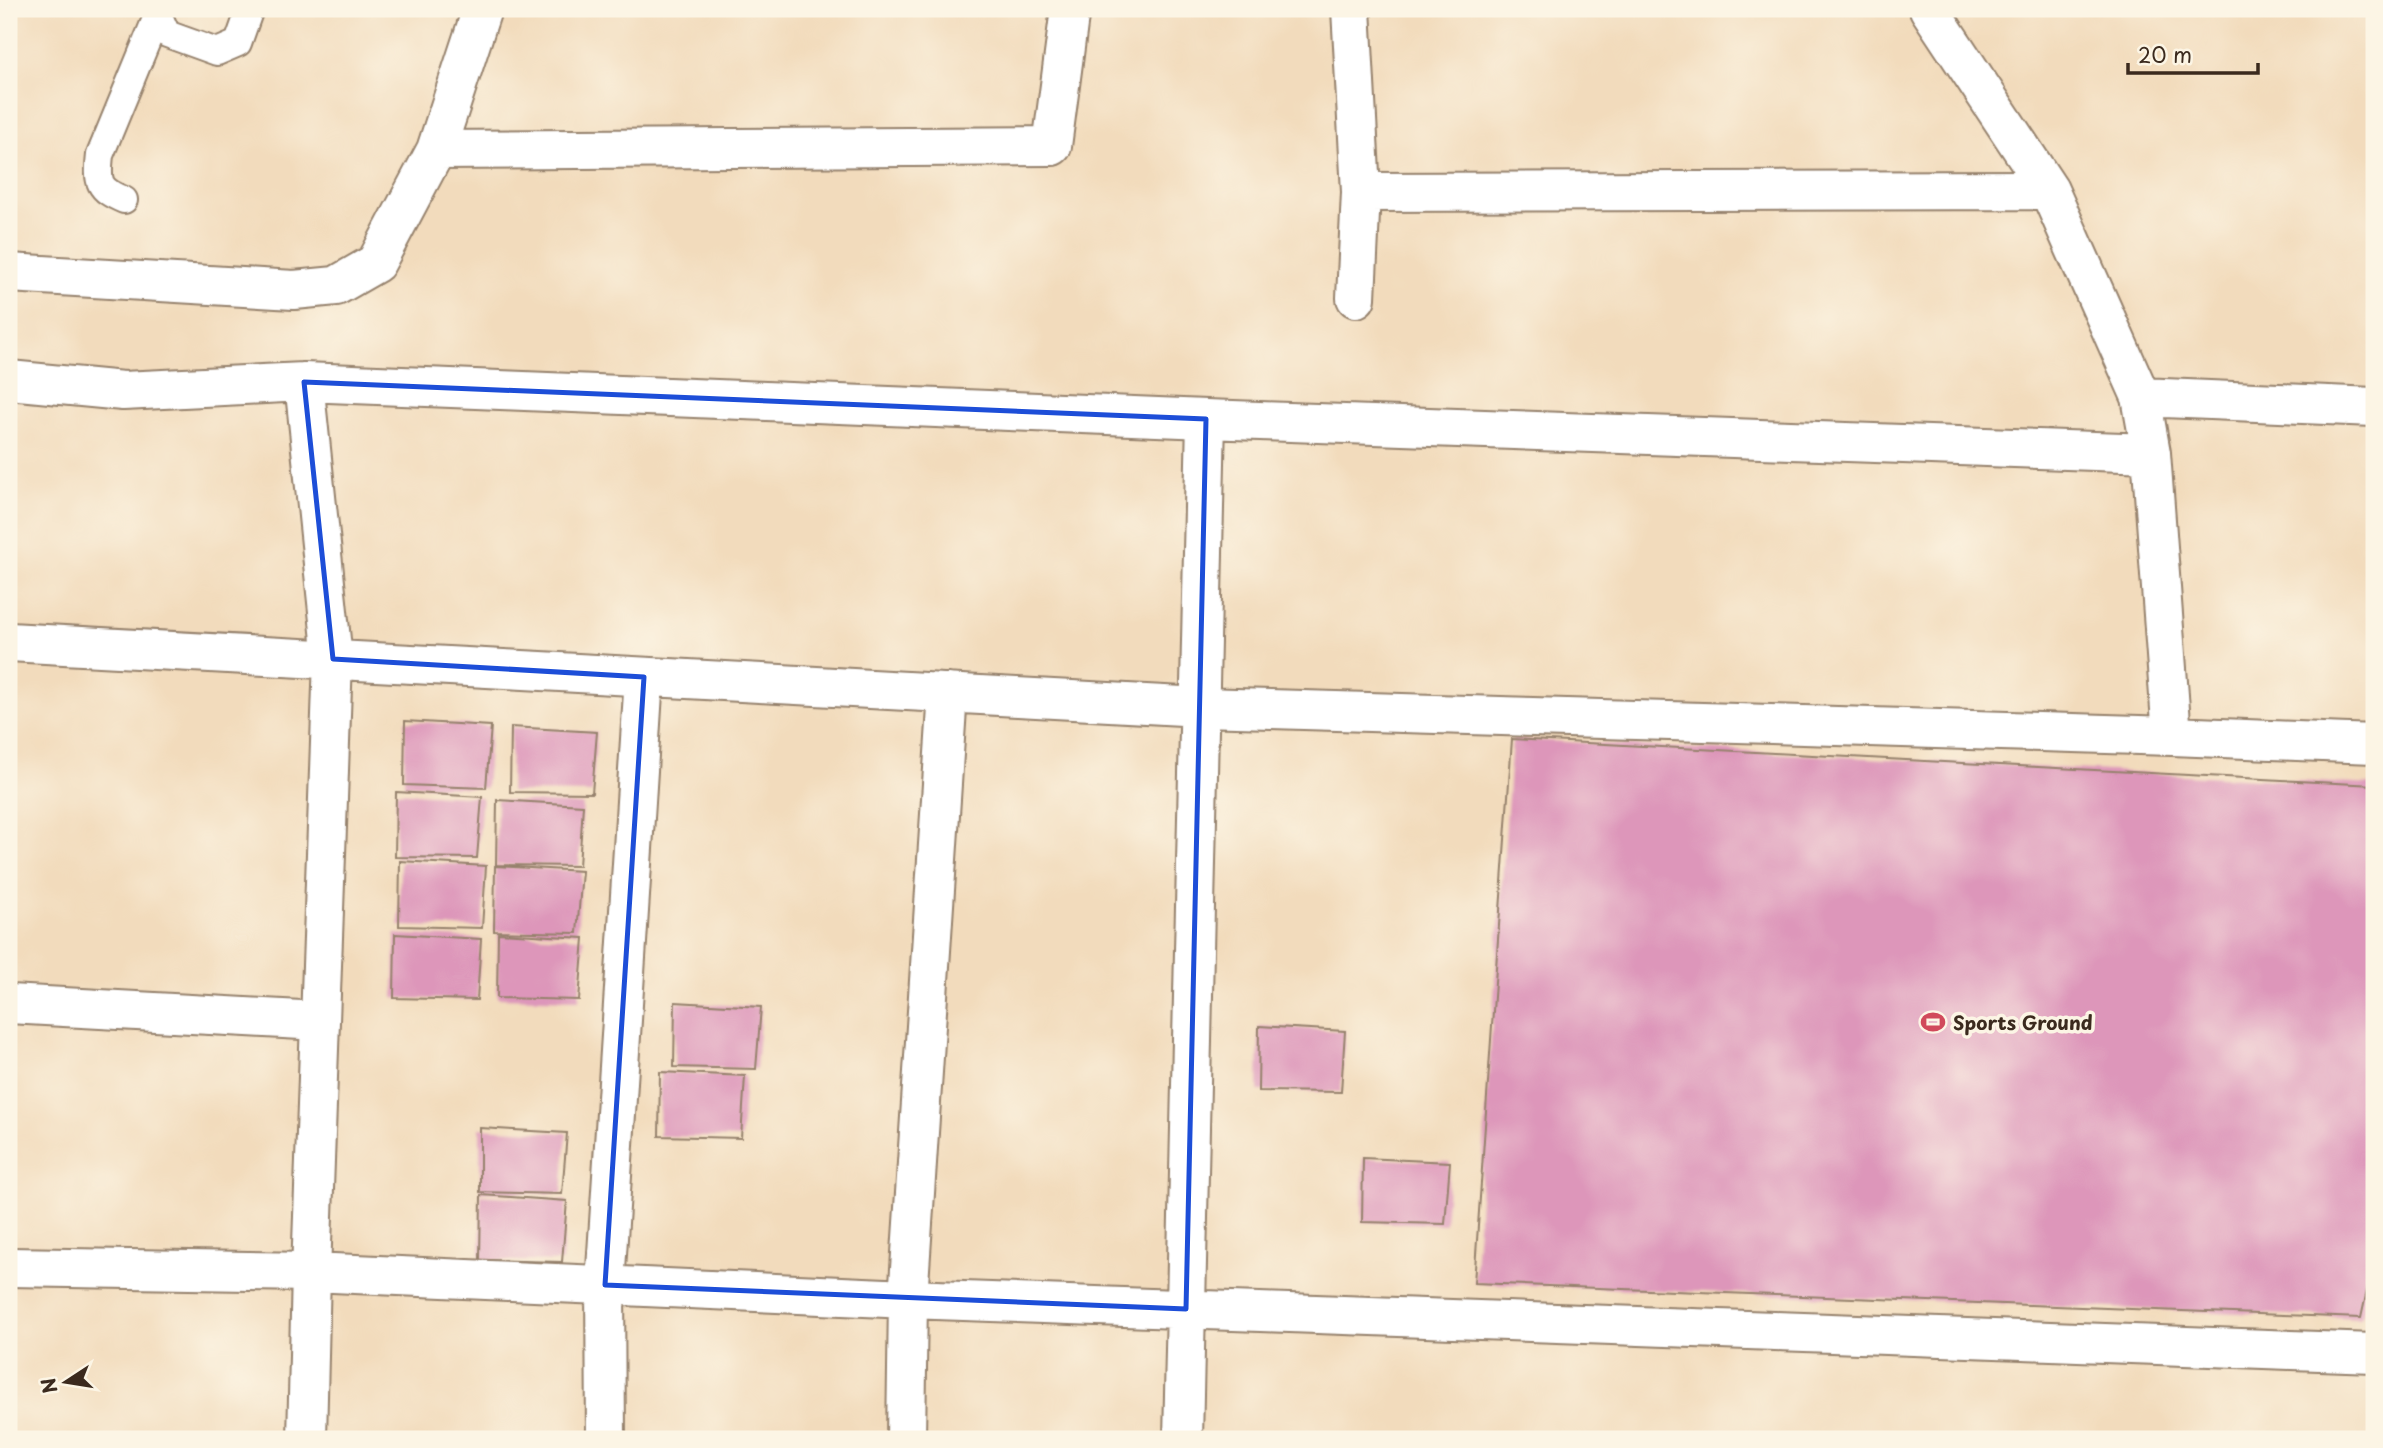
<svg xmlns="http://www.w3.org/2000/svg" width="2383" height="1448" font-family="'Playpen Sans',sans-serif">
<rect width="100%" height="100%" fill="#fcf5e5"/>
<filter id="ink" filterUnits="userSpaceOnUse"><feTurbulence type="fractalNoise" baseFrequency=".0143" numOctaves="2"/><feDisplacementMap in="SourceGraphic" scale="14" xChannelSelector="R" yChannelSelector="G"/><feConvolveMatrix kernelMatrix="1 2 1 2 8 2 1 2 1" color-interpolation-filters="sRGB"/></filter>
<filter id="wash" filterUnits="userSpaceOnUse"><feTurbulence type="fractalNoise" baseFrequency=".00686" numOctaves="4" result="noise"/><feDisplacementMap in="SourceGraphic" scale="28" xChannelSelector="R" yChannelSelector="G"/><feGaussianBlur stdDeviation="1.57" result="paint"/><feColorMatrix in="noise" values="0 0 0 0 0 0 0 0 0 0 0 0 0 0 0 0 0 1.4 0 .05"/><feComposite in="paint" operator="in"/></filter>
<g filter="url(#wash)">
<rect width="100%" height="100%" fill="#f2dbbc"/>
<g id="blocks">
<path fill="#dd96ba" d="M 405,721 L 491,726 L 486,788 L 404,785 Z
M 511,727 L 597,732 L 592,793 L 510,792 Z
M 1512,739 L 2374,785 L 2374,1259 L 2361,1318 L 1474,1283 Z
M 396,792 L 482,797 L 477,858 L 395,857 Z
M 497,800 L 583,805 L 579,866 L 496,865 Z
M 400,861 L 486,866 L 482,928 L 399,926 Z
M 495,866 L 582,871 L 577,933 L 494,931 Z
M 498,933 L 584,938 L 579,1000 L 497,998 Z
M 395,934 L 481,939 L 477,1000 L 394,998 Z
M 675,1002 L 761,1007 L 756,1069 L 674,1067 Z
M 1259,1026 L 1345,1031 L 1341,1092 L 1258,1091 Z
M 660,1072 L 745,1076 L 741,1138 L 659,1136 Z
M 480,1128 L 567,1133 L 562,1194 L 480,1192 Z
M 1363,1158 L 1450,1162 L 1445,1224 L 1362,1222 Z
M 481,1195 L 567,1201 L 562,1262 L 480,1260 Z"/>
</g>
</g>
<g filter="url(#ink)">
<use href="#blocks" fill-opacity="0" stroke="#96826d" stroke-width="2"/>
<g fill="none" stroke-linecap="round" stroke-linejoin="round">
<g stroke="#96826d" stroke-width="30">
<path id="service" d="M 160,9 L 158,14 L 167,34 L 217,52 L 238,43 L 250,9
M 124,200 C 98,189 97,183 100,155 L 158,14"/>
</g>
<g stroke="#96826d" stroke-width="42">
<path id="minor" d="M 1351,9 L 1361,192 L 1356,298
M 1929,9 L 2049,190 L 2141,397 L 2151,453 L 2172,736
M 436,150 L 1052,146 L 1070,9
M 1361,192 L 2049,190
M 9,273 L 294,290 L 336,286 L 376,263 L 436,150 L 482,9
M 9,380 L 123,391 L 304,382 L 1206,419 L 2151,453
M 304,382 L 333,659 L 311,1272 L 307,1439
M 2141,397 L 2374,407
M 9,642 L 1201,707 L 2172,736 L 2374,744
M 9,1004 L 320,1021
M 9,1267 L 311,1272 L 908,1299 L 2374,1353
M 606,1439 L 605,1285 L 644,677
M 906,1439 L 908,1299 L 948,693
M 1183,1439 L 1206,419"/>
</g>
<use href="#service" stroke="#fff" stroke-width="26"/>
<use href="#minor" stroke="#fff" stroke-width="38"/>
</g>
</g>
<path fill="none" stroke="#1d4ed8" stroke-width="5" stroke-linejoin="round" d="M 304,382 L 1206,419 L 1186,1309 L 605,1285 L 644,677 L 333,659 Z"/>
<defs>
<g id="stadium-bare" transform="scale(1.89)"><path d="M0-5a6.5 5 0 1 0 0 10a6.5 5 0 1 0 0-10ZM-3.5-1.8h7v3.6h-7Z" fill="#d1495b" stroke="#fcf5e5" stroke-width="2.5" paint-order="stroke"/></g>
</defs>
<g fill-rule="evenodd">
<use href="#stadium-bare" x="1933" y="1022"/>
</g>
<g text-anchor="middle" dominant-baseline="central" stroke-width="7" stroke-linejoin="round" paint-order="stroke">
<g font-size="19" font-weight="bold" fill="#3b2a1e" stroke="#fcf5e5" text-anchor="start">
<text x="1953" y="1022">Sports Ground</text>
</g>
</g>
<rect width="2383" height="1448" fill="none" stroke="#fcf5e5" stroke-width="35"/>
<g transform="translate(66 1382) rotate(258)" stroke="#fcf5e5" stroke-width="5" paint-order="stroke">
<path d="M0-5L12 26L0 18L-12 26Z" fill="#3b2a1e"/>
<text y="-10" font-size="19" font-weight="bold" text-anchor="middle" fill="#3b2a1e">N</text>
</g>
<path d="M2128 63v10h130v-10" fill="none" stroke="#3b2a1e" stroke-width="3.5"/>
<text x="2138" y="63" font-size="21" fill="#3b2a1e" stroke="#fcf5e5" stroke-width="5" paint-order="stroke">20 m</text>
</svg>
